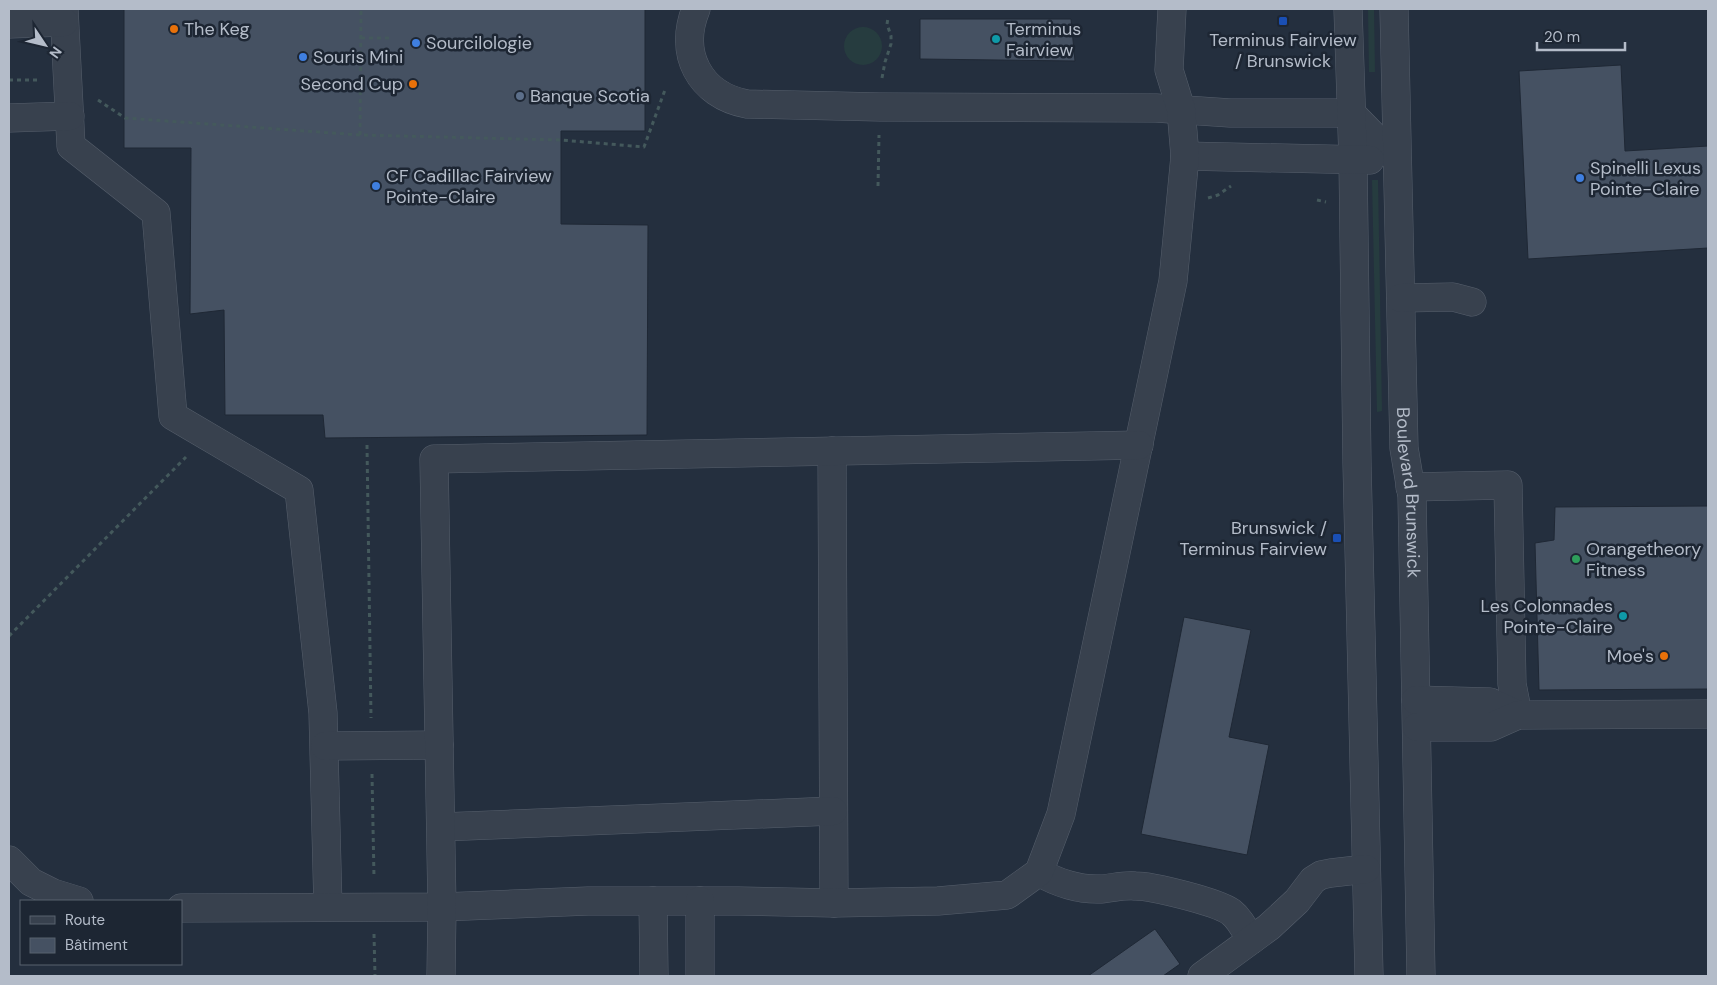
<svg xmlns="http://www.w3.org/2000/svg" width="1717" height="985" font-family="'DM Sans',sans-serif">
<rect width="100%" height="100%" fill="#242f3e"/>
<path fill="#263c3f" d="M 1368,9 L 1374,9 L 1375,72 L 1369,72 Z
M844 46a19 19 0 1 1 38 0a19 19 0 1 1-38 0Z
M 1372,180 L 1378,180 L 1382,411 L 1377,412 Z"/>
<path fill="#455162" stroke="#1f2835" d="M 124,9 L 645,9 L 645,131 L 561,131 L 561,224 L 648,225 L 647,435 L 325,438 L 323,415 L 225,415 L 224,310 L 190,314 L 191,148 L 124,148 Z
M 920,19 L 1071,19 L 1075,61 L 920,59 Z
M 1621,65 L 1625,151 L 1708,146 L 1708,248 L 1528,259 L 1519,71 Z
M 1708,506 L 1708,689 L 1539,690 L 1535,543 L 1554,540 L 1555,507 Z
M 1184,617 L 1251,630 L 1229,737 L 1269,745 L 1247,855 L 1141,834 Z
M 1155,929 L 1180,964 L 1163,976 L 1088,976 Z"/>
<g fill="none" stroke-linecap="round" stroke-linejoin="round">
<g stroke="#565f6c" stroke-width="29">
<g id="minor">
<path d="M 64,9 L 71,146 L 156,213 L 173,416 L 299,490 L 323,713 L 328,907"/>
<path d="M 696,9 C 678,53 699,95 747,104 L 880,107 L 1156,108 L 1230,113 L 1351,113 L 1397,160"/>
<path d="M 1348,9 L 1353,160 L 1357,463 L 1369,976"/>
<path id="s1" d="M 1394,9 L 1404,448 L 1412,496 L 1421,976"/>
<path d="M 9,24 L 64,22"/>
<path d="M 9,118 L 70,116"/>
<path d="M 1185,156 L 1370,160"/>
<path d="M 1401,298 L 1453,297 L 1472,302"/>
<path d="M 832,451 L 834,903"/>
<path d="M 1410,487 L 1508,485 L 1512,684 L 1518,715"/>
<path d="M 1416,700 L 1490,702 L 1518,715"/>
<path d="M 1417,727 L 1491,727 L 1518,715 L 1708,714"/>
<path d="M 325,746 L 439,745"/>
<path d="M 441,827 L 833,811"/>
<path d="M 9,860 L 31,882 L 53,893 L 79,901"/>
<path d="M 1039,872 C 1057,883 1080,890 1101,889 C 1113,888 1124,885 1135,886 C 1153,886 1217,902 1231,912 C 1240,919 1245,930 1251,940"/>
<path d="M 653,901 L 654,976"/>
<path d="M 181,908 L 442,907 L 588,901 L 739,901 L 834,903 L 938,901 L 1007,895 L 1039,872 L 1061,814 L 1173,281 L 1185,156 L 1181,109 L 1169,70 L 1172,9"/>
<path d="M 441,976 L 442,907 L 434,459 L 1139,445"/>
<path d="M 700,976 L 700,901"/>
<path d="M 1202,976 L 1269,927 L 1297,901 L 1313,880 L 1321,875 L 1331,873 L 1366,869"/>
</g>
</g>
<path stroke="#44595c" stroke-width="3" stroke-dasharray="4 4" stroke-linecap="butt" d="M 361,38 L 391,38
M 882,78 L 885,62 L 891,44 L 891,36 L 887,24 L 888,18
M 9,80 L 41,80
M 98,100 L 125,118 L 360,135 L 561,140 L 644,147 L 665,90
M 360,135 L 361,9
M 878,186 L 879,135
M 1208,198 L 1218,195 L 1231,186
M 1317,200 L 1326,202
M 367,445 L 371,718
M 9,636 L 186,457
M 372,774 L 374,878
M 374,934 L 375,976"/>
<use href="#minor" stroke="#38414e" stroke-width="28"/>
</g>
<g fill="#1a4fb4" stroke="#1d2633" stroke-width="2">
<rect x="1278" y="16" width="10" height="10" rx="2.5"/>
<rect x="1332" y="533" width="10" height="10" rx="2.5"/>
</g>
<g fill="#e8710a" stroke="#1d2633" stroke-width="2">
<circle cx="174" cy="29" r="5"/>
<circle cx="413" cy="84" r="5"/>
<circle cx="1664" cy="656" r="5"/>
</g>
<g fill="#0f9aa8" stroke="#1d2633" stroke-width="2">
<circle cx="996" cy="39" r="5"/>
<circle cx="1623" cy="616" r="5"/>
</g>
<g fill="#3f7fe0" stroke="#1d2633" stroke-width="2">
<circle cx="416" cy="43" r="5"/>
<circle cx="303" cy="57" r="5"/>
<circle cx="1580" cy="178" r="5"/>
<circle cx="376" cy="186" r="5"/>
</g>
<circle fill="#5c6f8a" stroke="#1d2633" stroke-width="2" cx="520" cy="96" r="5"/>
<circle fill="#2e9e5b" stroke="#1d2633" stroke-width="2" cx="1576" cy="559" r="5"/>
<g text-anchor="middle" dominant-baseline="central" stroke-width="5" stroke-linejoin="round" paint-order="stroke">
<g font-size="18" fill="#b4bcc9" stroke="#1d2633" text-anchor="start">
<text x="184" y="29">The Keg</text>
<text x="1006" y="29">Terminus<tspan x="1006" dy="21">Fairview</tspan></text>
<text x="1283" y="40" text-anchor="middle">Terminus Fairview<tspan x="1283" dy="21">/ Brunswick</tspan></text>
<text x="426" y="43">Sourcilologie</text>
<text x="313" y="57">Souris Mini</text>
<text x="403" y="84" text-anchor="end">Second Cup</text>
<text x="530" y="96">Banque Scotia</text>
<text x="1590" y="168">Spinelli Lexus<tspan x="1590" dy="21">Pointe-Claire</tspan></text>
<text x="386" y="176">CF Cadillac Fairview<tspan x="386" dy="21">Pointe-Claire</tspan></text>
<text x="1327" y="528" text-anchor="end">Brunswick /<tspan x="1327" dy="21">Terminus Fairview</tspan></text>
<text x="1586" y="549">Orangetheory<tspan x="1586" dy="21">Fitness</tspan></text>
<text x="1613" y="606" text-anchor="end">Les Colonnades<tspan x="1613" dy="21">Pointe-Claire</tspan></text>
<text x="1654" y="656" text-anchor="end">Moe's</text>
</g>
<g font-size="18" fill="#b4bcc9" stroke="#1d2633">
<text stroke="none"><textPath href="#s1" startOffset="484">Boulevard Brunswick</textPath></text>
</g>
</g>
<rect width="1717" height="985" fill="none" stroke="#b4bcc9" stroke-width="20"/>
<rect x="20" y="900" width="162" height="65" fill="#1d2633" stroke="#59626f"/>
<rect x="30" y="916" width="25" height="8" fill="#38414e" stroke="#59626f"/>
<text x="65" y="925" font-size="15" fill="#b4bcc9">Route</text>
<rect x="30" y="938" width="25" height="15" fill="#455162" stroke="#59626f"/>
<text x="65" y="950" font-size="15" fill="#b4bcc9">Bâtiment</text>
<g transform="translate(45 45) rotate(125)" stroke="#1d2633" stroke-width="4" paint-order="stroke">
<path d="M0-4L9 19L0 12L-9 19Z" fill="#b4bcc9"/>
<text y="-8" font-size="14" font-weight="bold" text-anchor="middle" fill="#b4bcc9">N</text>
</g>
<path d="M1537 42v8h88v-8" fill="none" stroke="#b4bcc9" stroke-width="2.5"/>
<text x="1544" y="42" font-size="15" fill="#b4bcc9" stroke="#1d2633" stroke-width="4" paint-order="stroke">20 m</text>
</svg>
